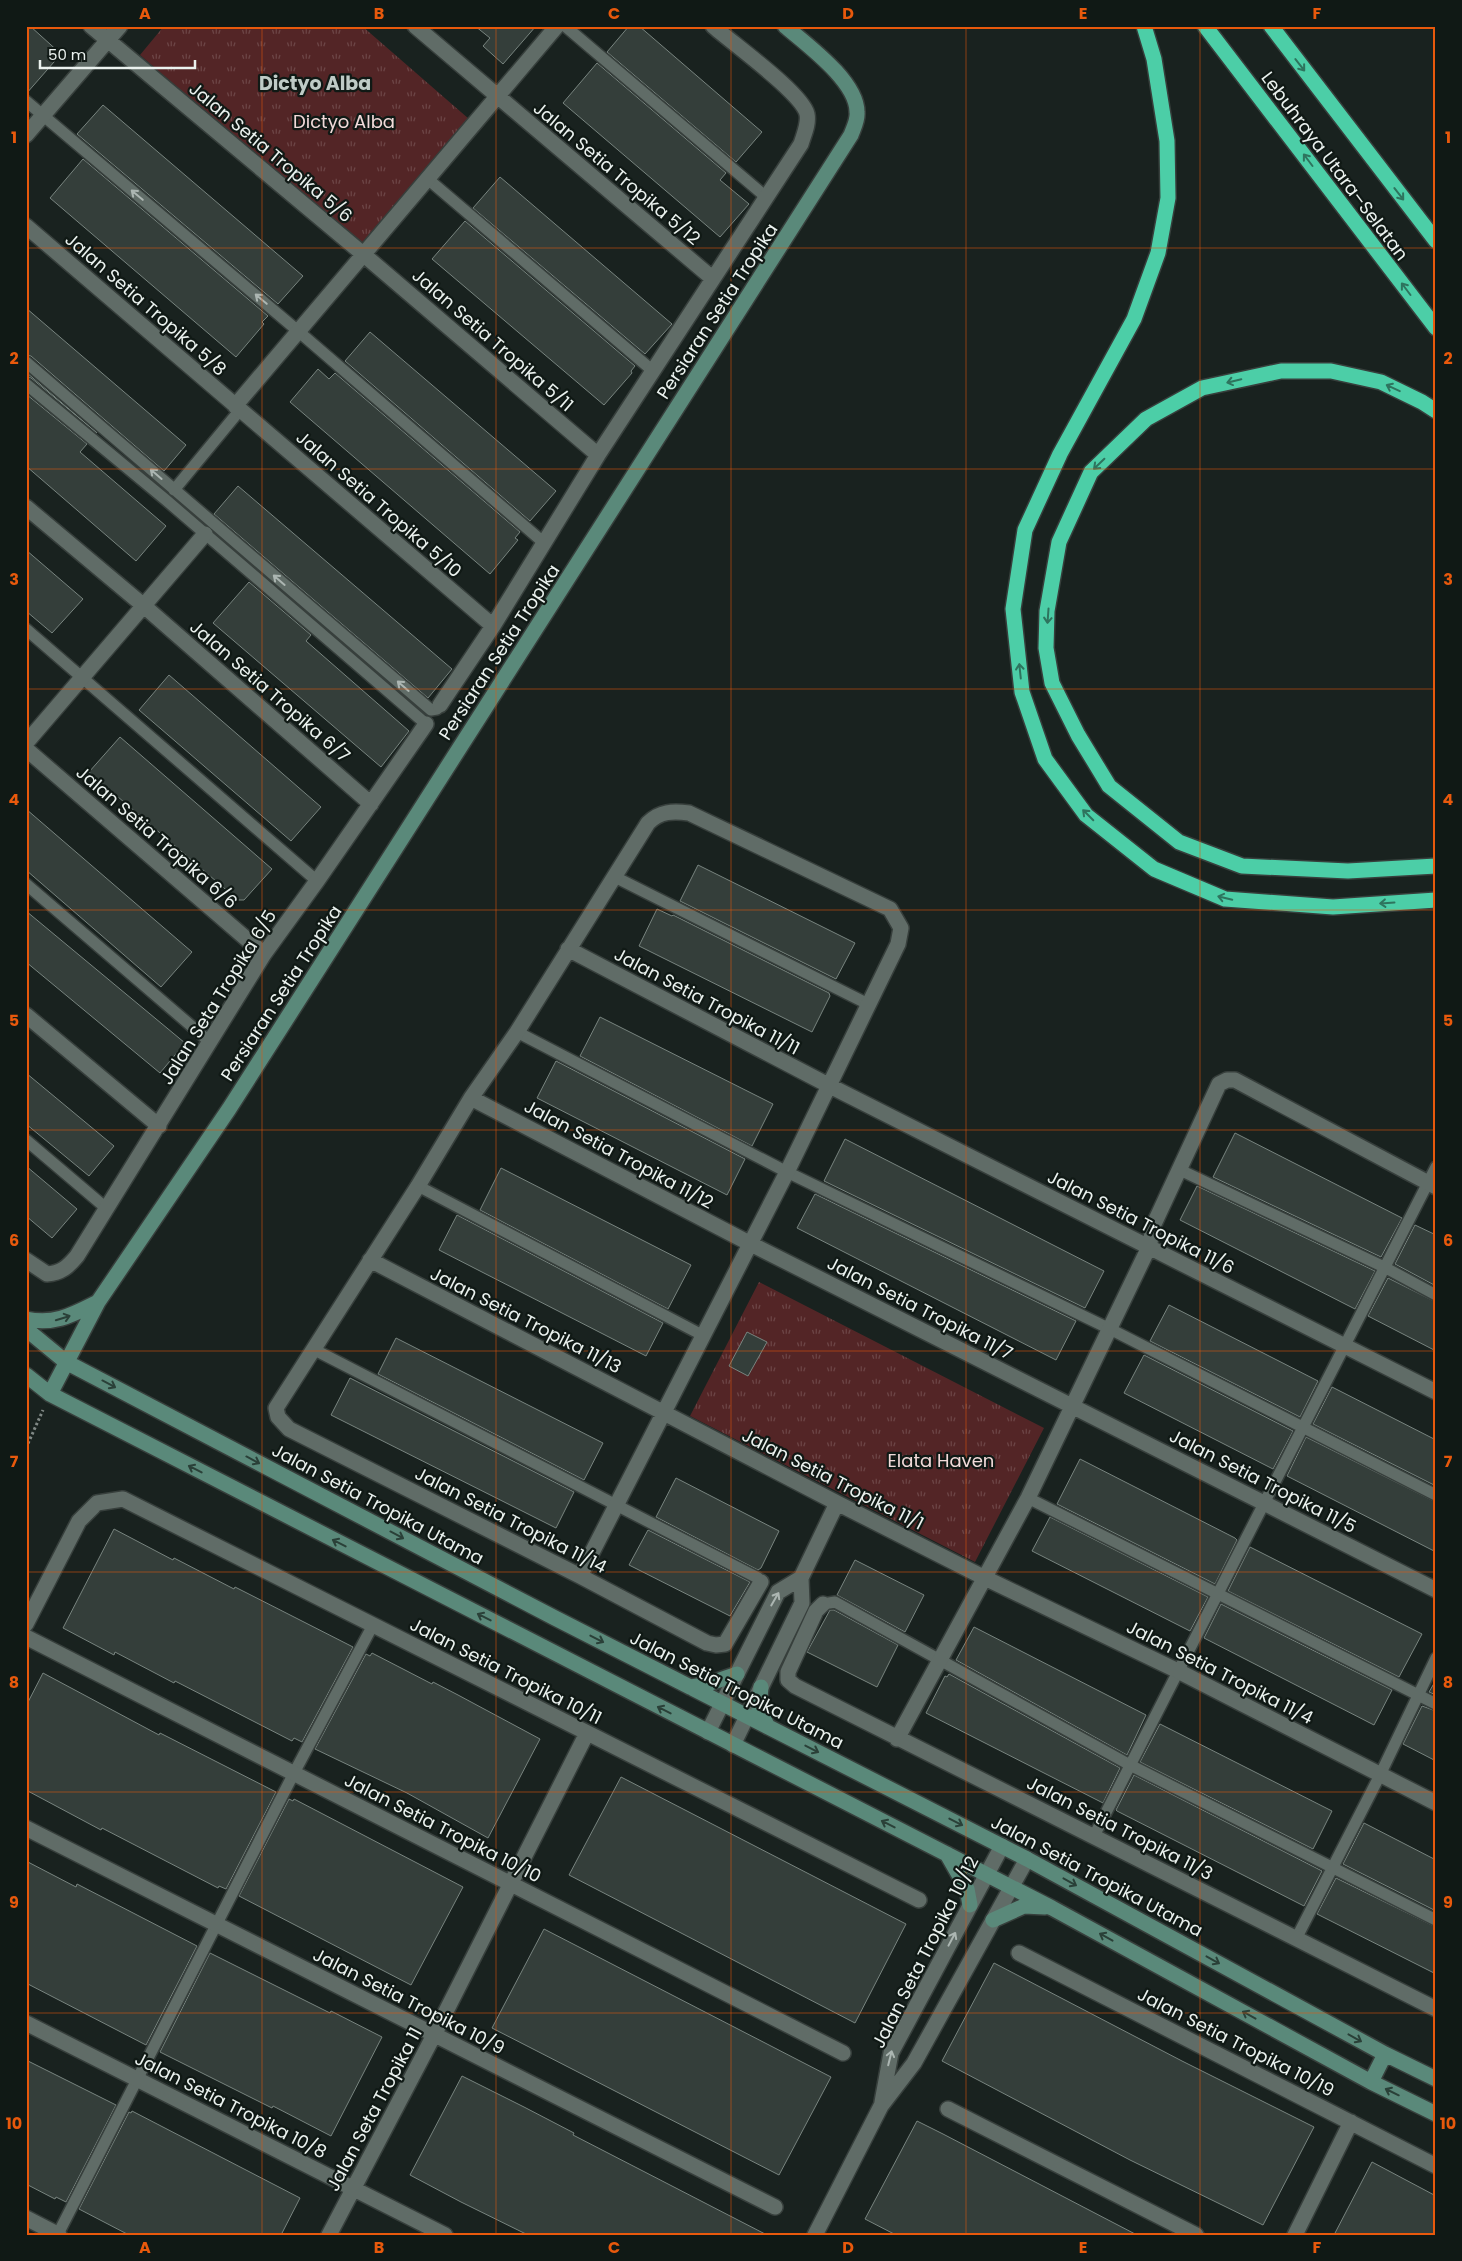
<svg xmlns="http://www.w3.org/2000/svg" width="1462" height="2261" font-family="Poppins,sans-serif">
<defs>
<pattern id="park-tufts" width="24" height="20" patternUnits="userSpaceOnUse" patternTransform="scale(1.25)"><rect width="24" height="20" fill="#532526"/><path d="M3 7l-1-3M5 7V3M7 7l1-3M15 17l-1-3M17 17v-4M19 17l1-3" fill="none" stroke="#6c4546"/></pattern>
</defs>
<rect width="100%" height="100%" fill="#19221f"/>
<path fill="url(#park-tufts)" d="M 164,26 L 362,26 L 469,119 L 360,245 L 140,55 Z
M 759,1282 L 1044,1428 L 975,1562 L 690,1416 Z"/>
<path fill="#343e3a" stroke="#78847f" d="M 26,26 L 30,26 L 61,54 L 26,94 Z
M 475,26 L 536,26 L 503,64 L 483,46 L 490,38 Z
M 629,26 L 639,26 L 762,132 L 736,162 L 607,52 Z
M 597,63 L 726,173 L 720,180 L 749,204 L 720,237 L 563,103 Z
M 103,105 L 303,276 L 278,304 L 77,134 Z
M 83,159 L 268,316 L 262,322 L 264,324 L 236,357 L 50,198 Z
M 500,177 L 672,324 L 645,354 L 473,208 Z
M 465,221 L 635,366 L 631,371 L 632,373 L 604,405 L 432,259 Z
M 26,308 L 186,445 L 164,471 L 31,356 L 26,355 Z
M 370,332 L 556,491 L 530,521 L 345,361 Z
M 318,369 L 329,379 L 335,373 L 520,532 L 515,538 L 518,540 L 490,574 L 290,402 Z
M 26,372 L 97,433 L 31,378 L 26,377 Z
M 26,394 L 87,444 L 80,452 L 166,526 L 136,561 L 26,466 Z
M 238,486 L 452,669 L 428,698 L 214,514 Z
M 26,550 L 83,599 L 52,633 L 26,611 Z
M 249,582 L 311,635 L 306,641 L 409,731 L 381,767 L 213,623 Z
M 169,675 L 321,807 L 291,841 L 139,710 Z
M 120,737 L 272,869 L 244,900 L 238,900 L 89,772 Z
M 26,809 L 192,952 L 161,987 L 26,870 Z
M 698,865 L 855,943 L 836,979 L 680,901 Z
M 657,909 L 672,916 L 673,915 L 829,993 L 830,996 L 812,1032 L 639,946 Z
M 26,911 L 185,1043 L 160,1073 L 26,962 Z
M 600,1017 L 773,1104 L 752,1146 L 580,1056 Z
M 556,1061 L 745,1159 L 727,1195 L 537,1098 Z
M 26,1073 L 114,1146 L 89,1176 L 26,1124 Z
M 1235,1133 L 1402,1218 L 1381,1257 L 1213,1177 Z
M 845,1139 L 1104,1271 L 1085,1308 L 824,1181 Z
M 26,1166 L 77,1209 L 52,1238 L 26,1216 Z
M 501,1168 L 691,1265 L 668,1309 L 480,1210 Z
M 1197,1186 L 1375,1271 L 1355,1309 L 1180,1220 Z
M 815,1194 L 1076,1321 L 1056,1360 L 797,1228 Z
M 457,1215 L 663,1323 L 646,1356 L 439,1250 Z
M 1415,1225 L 1436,1235 L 1436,1286 L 1395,1264 Z
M 1388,1278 L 1436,1302 L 1436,1351 L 1368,1316 Z
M 1169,1305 L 1318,1381 L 1300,1417 L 1150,1341 Z
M 747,1332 L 767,1342 L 748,1376 L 729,1366 Z
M 396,1338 L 603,1443 L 584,1480 L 378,1374 Z
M 1144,1355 L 1293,1431 L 1273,1469 L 1124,1393 Z
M 350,1378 L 574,1492 L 556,1528 L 331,1415 Z
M 1332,1387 L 1436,1440 L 1436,1486 L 1313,1424 Z
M 1306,1437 L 1436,1502 L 1436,1552 L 1287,1476 Z
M 1080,1459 L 1235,1538 L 1237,1540 L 1215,1584 L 1057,1504 Z
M 676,1478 L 779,1531 L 761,1568 L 758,1570 L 656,1517 Z
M 1050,1517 L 1208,1597 L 1190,1631 L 1032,1551 Z
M 114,1529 L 173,1560 L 174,1558 L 234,1589 L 235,1587 L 353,1647 L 302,1742 L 294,1738 L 292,1741 L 175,1681 L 174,1683 L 115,1652 L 114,1655 L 63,1628 Z
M 648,1530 L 750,1582 L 730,1616 L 629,1565 Z
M 1250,1547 L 1422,1634 L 1399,1677 L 1228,1591 Z
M 855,1560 L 924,1595 L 905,1632 L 837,1595 Z
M 1221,1604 L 1392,1690 L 1374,1725 L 1204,1638 Z
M 830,1610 L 834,1610 L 898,1645 L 877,1687 L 807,1652 Z
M 974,1627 L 1146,1715 L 1127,1755 L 956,1660 Z
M 372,1653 L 432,1684 L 433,1682 L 458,1695 L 540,1739 L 488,1838 L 407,1793 L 315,1749 L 366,1654 L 370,1656 Z
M 43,1673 L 159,1735 L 160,1733 L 276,1792 L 226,1889 L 219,1886 L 218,1888 L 102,1828 L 101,1830 L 26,1790 L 26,1706 Z
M 949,1674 L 1120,1768 L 1103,1803 L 926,1713 L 945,1676 L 947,1677 Z
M 1436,1680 L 1436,1695 L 1429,1692 Z
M 1422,1706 L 1436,1711 L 1436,1761 L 1403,1744 Z
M 1160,1724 L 1332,1811 L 1313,1849 L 1140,1762 Z
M 1134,1775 L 1322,1871 L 1304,1906 L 1117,1811 L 1116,1810 Z
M 621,1777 L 906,1924 L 855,2023 L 569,1875 Z
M 289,1799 L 293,1801 L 294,1799 L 463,1887 L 411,1985 L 239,1896 Z
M 1364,1823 L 1436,1860 L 1436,1911 L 1343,1864 Z
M 26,1861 L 76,1887 L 77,1884 L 197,1946 L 146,2045 L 26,1983 Z
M 1336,1878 L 1436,1927 L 1436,1974 L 1317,1914 Z
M 544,1929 L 831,2077 L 779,2175 L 492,2028 Z
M 210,1953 L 330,2013 L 331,2011 L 382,2037 L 331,2136 L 273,2106 L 272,2108 L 160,2052 Z
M 994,1963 L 1182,2061 L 1314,2127 L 1263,2225 L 1130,2160 L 942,2061 Z
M 26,2060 L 116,2105 L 66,2202 L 56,2197 L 55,2199 L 26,2184 Z
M 462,2076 L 524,2107 L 574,2133 L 573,2135 L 767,2235 L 528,2235 L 461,2202 L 410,2175 Z
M 132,2111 L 300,2198 L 281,2235 L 129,2235 L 79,2209 L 129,2112 L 131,2113 Z
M 917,2121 L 943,2134 L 1137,2235 L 896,2235 L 865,2219 Z
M 1372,2162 L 1436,2196 L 1436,2235 L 1334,2235 Z"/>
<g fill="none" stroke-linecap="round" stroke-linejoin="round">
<g stroke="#373f3c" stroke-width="14">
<path id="lane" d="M 565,26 L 766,197
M 26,101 L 298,331 L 543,542
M 429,180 L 653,371
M 26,362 L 431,710 L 437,709 L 440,705
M 26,384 L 166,500 L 426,724
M 174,490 L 240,410
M 26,629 L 317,881
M 615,877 L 868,1004
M 26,884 L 210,1042
M 517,1032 L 787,1172 L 1110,1329 L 1436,1495
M 26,1140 L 106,1208
M 1178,1169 L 1384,1267 L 1436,1295
M 418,1186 L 704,1336
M 313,1349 L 758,1578 L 761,1582
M 1028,1498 L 1436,1704
M 823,1604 L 835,1602 L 1130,1765 L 1436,1920
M 1094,1836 L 1436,1167
M 1296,1939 L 1380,1775 L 1436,1658
M 58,2234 L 294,1773 L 373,1625"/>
</g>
<g stroke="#373f3c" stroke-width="18">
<path id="street" d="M 91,26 L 363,254 L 598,455
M 415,26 L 712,278
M 26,135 L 120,26
M 26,226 L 493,626
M 235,406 L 557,26
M 26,507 L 144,606 L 371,804
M 440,705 L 493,626 L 598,455 L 801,144 C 804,134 809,124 807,114 C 802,93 732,43 713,26
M 26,743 L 205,534
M 26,749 L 264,954
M 568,949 L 830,1086 L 1436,1392
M 26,1015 L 159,1126
M 471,1098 L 749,1243 L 1436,1590
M 26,1260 L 47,1274 C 61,1273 68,1267 77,1256 L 264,954 L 317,881 L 426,724
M 370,1260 L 837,1503 L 985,1578 L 1178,1671 L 1436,1803
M 580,1576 L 787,1172 L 898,944 L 901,928 L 890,909 L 689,813 C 673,811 660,811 648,823 L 517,1032 L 471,1098 L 418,1186 L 276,1408 L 278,1417 L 289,1429 L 580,1576 L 707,1643 L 716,1645 L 725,1644 L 761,1582
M 823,1604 L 816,1611 L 788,1672 L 788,1680 L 795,1686 L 1436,2009
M 26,1624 L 79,1521 L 97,1503 L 123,1499 L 919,1900
M 26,1637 L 843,2053
M 708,1732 L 778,1592 L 801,1578
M 897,1739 L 1028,1498 L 1149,1247 L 1154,1224 L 1219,1084 L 1227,1080 L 1235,1080 L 1436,1187
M 733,1745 L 802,1603 L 801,1578 L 837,1503
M 26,1828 L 775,2207
M 1019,1953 L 1436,2166
M 26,2023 L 445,2235
M 882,2102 L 891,2053 L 1002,1846
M 948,2109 L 1196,2235
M 26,2218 L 59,2235
M 329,2235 L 434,2035 L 587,1733
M 815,2235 L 881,2106 L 914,2063 L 1027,1859
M 1295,2235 L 1351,2122"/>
</g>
<g stroke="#373f3c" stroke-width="18">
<path id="secondary" d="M 26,1319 C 55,1325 72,1315 98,1302
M 26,1329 L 66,1362 L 553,1617 L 1027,1859 L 1385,2054 L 1436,2079
M 26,1375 L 50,1394 L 1052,1908 L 1371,2082 L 1436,2114
M 50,1394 L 98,1302 L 229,1109 L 851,135 C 854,127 858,120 857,112 C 857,81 807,45 785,26
M 690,1687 L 705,1685 L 737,1674
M 761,1687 L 759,1709 L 768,1727
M 947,1854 L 967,1889 L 970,1905
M 993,1920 L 1024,1906 L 1045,1907
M 1371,2082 L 1385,2054"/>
</g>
<g stroke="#373f3c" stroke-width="18">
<path id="highway" d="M 1144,26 L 1154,59 L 1167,141 L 1168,198 L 1158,253 L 1134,319 L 1060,454 L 1025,530 L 1013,609 L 1022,692 L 1045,759 L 1086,815 L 1154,869 L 1225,899 L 1333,907 L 1436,900
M 1205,26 L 1436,328
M 1271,26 L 1436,241
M 1436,411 L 1422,402 L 1381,382 L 1331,371 L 1281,371 L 1202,388 L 1146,419 L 1091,472 L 1059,542 L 1047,611 L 1046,648 L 1052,683 L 1078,735 L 1109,786 L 1179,842 L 1242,866 L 1348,871 L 1436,866"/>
</g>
<path stroke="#818986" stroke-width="3" stroke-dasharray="2.5 2.5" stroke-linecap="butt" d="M 26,1448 L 43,1410"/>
<use href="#lane" stroke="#606c67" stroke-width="11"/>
<use href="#street" stroke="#606c67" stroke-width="15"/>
<use href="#secondary" stroke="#5a897a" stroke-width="15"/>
<use href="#highway" stroke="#4ccea7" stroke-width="15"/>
</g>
<defs><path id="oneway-shaft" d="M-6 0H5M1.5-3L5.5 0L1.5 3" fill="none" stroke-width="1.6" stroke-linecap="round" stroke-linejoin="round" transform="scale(1.25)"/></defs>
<g stroke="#2e745e">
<use href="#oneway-shaft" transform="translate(1300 65) rotate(52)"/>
<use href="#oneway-shaft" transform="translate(1308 160) rotate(-127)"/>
<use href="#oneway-shaft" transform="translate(1399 194) rotate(52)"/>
<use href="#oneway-shaft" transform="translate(1406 289) rotate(-127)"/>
<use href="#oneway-shaft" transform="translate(1234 381) rotate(167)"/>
<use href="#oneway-shaft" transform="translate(1393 388) rotate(-155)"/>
<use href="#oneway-shaft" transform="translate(1099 464) rotate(136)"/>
<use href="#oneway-shaft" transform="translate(1048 616) rotate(94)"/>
<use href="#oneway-shaft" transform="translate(1020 671) rotate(-96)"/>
<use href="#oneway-shaft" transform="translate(1088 815) rotate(-135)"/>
<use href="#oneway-shaft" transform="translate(1225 898) rotate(-166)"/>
<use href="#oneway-shaft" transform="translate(1387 903) rotate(176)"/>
</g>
<g stroke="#acb6b2">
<use href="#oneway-shaft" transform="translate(137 195) rotate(-140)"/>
<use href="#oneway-shaft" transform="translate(261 299) rotate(-140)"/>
<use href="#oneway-shaft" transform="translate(156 474) rotate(-139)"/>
<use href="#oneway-shaft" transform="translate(279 580) rotate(-139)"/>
<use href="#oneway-shaft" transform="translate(403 686) rotate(-139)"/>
<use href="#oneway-shaft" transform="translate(775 1599) rotate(-60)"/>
<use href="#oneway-shaft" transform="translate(952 1939) rotate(-62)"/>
<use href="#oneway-shaft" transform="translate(890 2058) rotate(-76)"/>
</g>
<g stroke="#2a4038">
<use href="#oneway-shaft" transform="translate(63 1318) rotate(-17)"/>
<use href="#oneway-shaft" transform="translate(109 1384) rotate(28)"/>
<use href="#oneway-shaft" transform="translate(253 1460) rotate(28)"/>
<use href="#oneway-shaft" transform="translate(195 1469) rotate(-153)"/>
<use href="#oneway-shaft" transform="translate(397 1535) rotate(28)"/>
<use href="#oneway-shaft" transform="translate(339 1543) rotate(-153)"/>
<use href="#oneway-shaft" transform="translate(484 1617) rotate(-153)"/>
<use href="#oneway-shaft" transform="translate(597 1639) rotate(27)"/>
<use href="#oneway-shaft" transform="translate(664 1710) rotate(-153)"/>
<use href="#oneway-shaft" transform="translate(812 1749) rotate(27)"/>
<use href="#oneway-shaft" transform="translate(956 1822) rotate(27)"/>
<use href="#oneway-shaft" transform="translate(888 1824) rotate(-153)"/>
<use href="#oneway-shaft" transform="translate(1070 1882) rotate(29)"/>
<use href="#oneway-shaft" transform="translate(1106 1937) rotate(-151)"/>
<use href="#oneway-shaft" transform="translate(1213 1960) rotate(29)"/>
<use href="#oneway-shaft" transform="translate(1249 2015) rotate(-151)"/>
<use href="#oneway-shaft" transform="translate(1355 2038) rotate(29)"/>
<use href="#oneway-shaft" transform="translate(1392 2092) rotate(-154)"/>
</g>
<path fill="none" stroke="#e8590c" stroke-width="1" stroke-opacity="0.55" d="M 262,26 L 262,2235M 496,26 L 496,2235M 731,26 L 731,2235M 966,26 L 966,2235M 1200,26 L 1200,2235M 26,248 L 1436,248M 26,469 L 1436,469M 26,689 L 1436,689M 26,910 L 1436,910M 26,1130 L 1436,1130M 26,1351 L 1436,1351M 26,1572 L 1436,1572M 26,1792 L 1436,1792M 26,2013 L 1436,2013"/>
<g text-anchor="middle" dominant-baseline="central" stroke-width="4.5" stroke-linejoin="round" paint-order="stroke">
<g font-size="18" fill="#f2dad9" stroke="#101915">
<text x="344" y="121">Dictyo Alba</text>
<text x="941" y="1460">Elata Haven</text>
</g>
<g font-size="18" fill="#ebf2ef" stroke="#101915">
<text transform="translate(271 152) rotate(40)">Jalan Setia Tropika 5/6</text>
<text transform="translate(1335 166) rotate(53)">Lebuhraya Utara–Selatan</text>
<text transform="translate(617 173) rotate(40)">Jalan Setia Tropika 5/12</text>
<text transform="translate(146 304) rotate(41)">Jalan Setia Tropika 5/8</text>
<text transform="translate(717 311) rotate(-57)">Persiaran Setia Tropika</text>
<text transform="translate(493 340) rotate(41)">Jalan Setia Tropika 5/11</text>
<text transform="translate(379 504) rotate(41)">Jalan Setia Tropika 5/10</text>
<text transform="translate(499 652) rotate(-57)">Persiaran Setia Tropika</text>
<text transform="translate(270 691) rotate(41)">Jalan Setia Tropika 6/7</text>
<text transform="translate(157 837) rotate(41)">Jalan Setia Tropika 6/6</text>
<text transform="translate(281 993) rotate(-57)">Persiaran Setia Tropika</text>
<text transform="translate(218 997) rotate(-58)">Jalan Seta Tropika 6/5</text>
<text transform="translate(707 1001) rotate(28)">Jalan Setia Tropika 11/11</text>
<text transform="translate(619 1154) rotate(28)">Jalan Setia Tropika 11/12</text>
<text transform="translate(1141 1222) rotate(27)">Jalan Setia Tropika 11/6</text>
<text transform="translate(920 1308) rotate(27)">Jalan Setia Tropika 11/7</text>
<text transform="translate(526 1320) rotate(27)">Jalan Setia Tropika 11/13</text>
<text transform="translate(833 1479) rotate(27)">Jalan Setia Tropika 11/1</text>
<text transform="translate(1263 1481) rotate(27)">Jalan Setia Tropika 11/5</text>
<text transform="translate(378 1504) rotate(28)">Jalan Setia Tropika Utama</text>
<text transform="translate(511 1520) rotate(27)">Jalan Setia Tropika 11/14</text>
<text transform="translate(506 1671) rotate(27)">Jalan Setia Tropika 10/11</text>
<text transform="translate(1220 1672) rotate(27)">Jalan Setia Tropika 11/4</text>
<text transform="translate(737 1690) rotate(27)">Jalan Setia Tropika Utama</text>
<text transform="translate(443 1828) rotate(27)">Jalan Setia Tropika 10/10</text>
<text transform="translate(1120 1828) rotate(27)">Jalan Setia Tropika 11/3</text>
<text transform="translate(1097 1876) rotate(28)">Jalan Setia Tropika Utama</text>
<text transform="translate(925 1952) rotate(-63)">Jalan Seta Tropika 10/12</text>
<text transform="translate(409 2001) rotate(27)">Jalan Setia Tropika 10/9</text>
<text transform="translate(1236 2042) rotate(27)">Jalan Setia Tropika 10/19</text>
<text transform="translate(231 2105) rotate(27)">Jalan Setia Tropika 10/8</text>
<text transform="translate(374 2109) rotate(-62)">Jalan Seta Tropika 11</text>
</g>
<g font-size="19" font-weight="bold" fill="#bfcbc6" stroke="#101915">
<text x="315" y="83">Dictyo Alba</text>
</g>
</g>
<rect width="1462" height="2261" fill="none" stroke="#101915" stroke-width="55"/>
<path d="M40 60v8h155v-8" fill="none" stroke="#ebf2ef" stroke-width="2.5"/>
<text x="48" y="60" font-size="15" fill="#ebf2ef" stroke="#101915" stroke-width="4" paint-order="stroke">50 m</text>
<rect x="28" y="28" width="1406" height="2206" fill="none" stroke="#e8590c" stroke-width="2"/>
<g font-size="16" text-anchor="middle" font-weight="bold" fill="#e8590c">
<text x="145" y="19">A</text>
<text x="379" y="19">B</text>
<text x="614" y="19">C</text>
<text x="848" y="19">D</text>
<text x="1083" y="19">E</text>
<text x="1317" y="19">F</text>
<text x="14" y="143">1</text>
<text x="1448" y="143">1</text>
<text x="14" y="364">2</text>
<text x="1448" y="364">2</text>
<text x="14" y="585">3</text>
<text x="1448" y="585">3</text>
<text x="14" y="805">4</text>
<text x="1448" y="805">4</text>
<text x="14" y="1026">5</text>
<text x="1448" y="1026">5</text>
<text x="14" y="1246">6</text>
<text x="1448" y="1246">6</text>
<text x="14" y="1467">7</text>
<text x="1448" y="1467">7</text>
<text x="14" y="1688">8</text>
<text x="1448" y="1688">8</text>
<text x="14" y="1908">9</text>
<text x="1448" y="1908">9</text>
<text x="14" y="2129">10</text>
<text x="1448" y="2129">10</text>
<text x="145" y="2253">A</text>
<text x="379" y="2253">B</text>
<text x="614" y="2253">C</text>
<text x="848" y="2253">D</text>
<text x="1083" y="2253">E</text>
<text x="1317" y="2253">F</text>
</g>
</svg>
